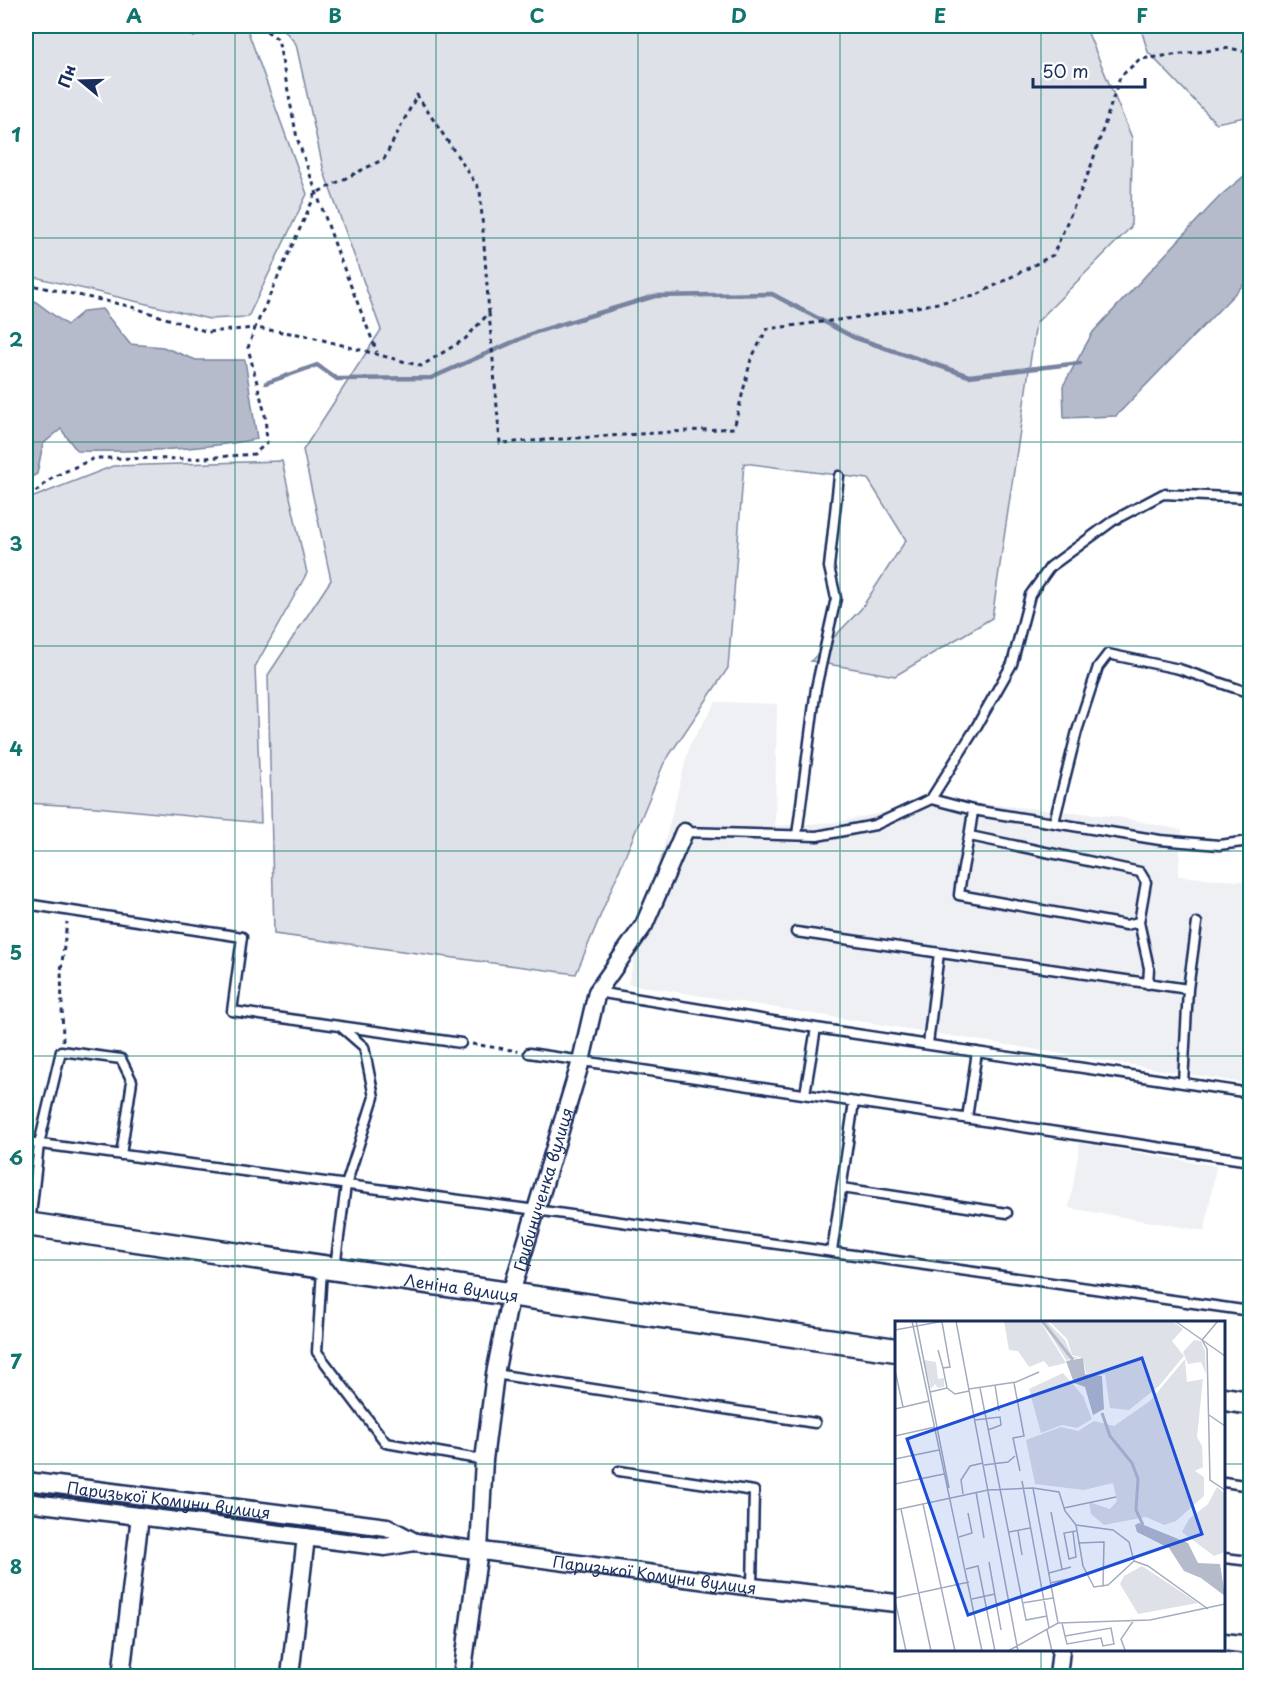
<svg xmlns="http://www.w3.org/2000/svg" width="1276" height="1702" font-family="'Playpen Sans',sans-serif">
<rect width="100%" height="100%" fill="#fff"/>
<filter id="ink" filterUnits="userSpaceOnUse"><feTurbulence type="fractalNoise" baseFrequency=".0167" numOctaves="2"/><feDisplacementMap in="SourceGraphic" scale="12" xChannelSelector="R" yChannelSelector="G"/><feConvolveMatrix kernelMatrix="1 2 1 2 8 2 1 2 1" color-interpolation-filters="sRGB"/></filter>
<g filter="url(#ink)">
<path fill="#eff0f4" d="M 716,702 L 777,704 L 775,826 L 837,822 L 894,810 L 923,798 L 1112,816 L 1182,830 L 1178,876 L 1250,882 L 1250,1084 L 628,984 L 690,744 Z
M 1080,1143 L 1216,1166 L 1205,1231 L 1069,1208 Z"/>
<path fill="#dee1e7" stroke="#7c88a2" stroke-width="1.5" d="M 26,26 L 246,26 L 307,194 L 248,317 L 209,319 L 26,275 Z
M 281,26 L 1085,26 L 1132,138 L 1131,227 L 1036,323 L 992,618 L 895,676 L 811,661 L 861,609 L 906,540 L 868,479 L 744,463 L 728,668 L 664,763 L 576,974 L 274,934 L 268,675 L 331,580 L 303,450 L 381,330 L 324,172 L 296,44 Z
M 1140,26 L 1250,26 L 1250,116 L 1216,123 L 1148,52 Z
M 282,461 L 307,573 L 255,667 L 261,823 L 96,807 L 26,803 L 26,500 L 113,466 Z"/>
<path fill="#b5bbca" stroke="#77839f" stroke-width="1.5" d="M 1250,171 L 1250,278 L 1116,416 L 1064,418 L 1063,386 L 1093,332 L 1220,196 Z
M 26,296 L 28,296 L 67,325 L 84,311 L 102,309 L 130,344 L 163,347 L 196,360 L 245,360 L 257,439 C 198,450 137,452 77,451 L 61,429 L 43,444 L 37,474 L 26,480 Z"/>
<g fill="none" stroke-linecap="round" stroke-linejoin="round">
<path stroke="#77839f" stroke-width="4.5" d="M 266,383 L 317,365 L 337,379 L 431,378 L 536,332 L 655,296 L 772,294 L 853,337 L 969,376 L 1080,363"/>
<g stroke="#1b2f5e" stroke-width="13">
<path id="lane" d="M 931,799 L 973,810 L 1160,840 L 1219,845 L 1250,841
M 1054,822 L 1077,731 L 1098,667 L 1108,654 L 1179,669 L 1250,693
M 684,832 L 817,836 L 875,825 L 931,799 L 975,729 L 1012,664 L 1030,595 L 1050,567 L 1114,520 L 1163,494 L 1250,498
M 797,835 L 816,688 L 836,598 L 829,567 L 839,476
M 970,836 L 1140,872 L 1146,882 L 1139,922 L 1126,925 L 959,895 C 962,866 970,839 973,810
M 26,904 L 242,937 L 232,1011 L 461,1043
M 1139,922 L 1149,968 L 1148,984
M 796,932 L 1188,989
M 597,992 L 816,1028 L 1250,1093
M 928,1044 L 939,953
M 529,1053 L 1250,1161
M 1183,1083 L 1188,989 L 1197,923
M 805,1094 L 816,1028
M 967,1118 L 977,1052
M 26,1142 L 536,1210 L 1250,1311
M 842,1188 L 1007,1213
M 30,1224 L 39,1144 L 61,1051 L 121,1059 L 132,1081 L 121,1155
M 832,1251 L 854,1102
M 335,1267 L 346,1185 L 374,1097 L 364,1047 L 341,1027
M 322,1269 L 317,1352 L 386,1443 L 484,1460
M 495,1374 L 815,1423
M 619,1471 L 754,1491 L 752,1587
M 1224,1482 L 1250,1486
M 1224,1558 L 1250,1561"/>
</g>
<g stroke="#1b2f5e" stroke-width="21">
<g id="street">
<path id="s1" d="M 26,1481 L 387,1527 L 415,1542"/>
<path id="s2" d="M 26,1502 L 385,1547 L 415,1542 L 752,1587 L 896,1603"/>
<path d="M 1224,1642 L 1250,1645"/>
<path d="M 121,1676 L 140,1516"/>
<path d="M 290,1676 L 306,1537"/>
<path id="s3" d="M 462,1676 L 479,1550 L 484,1460 L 495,1374 L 511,1293 L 581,1061 L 597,992 L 644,925 L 684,832"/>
<path d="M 1058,1676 L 1061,1650"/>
</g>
</g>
<g stroke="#1b2f5e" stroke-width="27">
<g id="secondary">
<path id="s4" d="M 26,1224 L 896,1350"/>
<path d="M 1224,1399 L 1250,1403"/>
</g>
</g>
<path stroke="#1b2f5e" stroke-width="3" stroke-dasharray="4.5 4.5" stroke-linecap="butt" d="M 187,26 L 197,40
M 259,26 L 278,39 L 297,138 L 339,256 L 377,352
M 26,284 L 129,306 L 208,332 L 255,328 L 316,193 L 384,159 L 417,95 L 480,190 L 489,313 L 465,339 L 421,366 L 304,335 L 255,328 L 248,348 L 265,414 L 267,443 L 254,454 L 192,459 L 95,458 L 53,477 L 26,500
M 489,313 L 500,443 L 734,428 L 751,359 L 767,329 L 869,316 L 975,296 L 1053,255 L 1090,169 L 1120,77 L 1140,59 L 1230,48 L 1250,53
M 63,1041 L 61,971 L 67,922
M 472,1044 L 518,1051"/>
<use href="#lane" stroke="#fff" stroke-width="8"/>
<use href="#street" stroke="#fff" stroke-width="16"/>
<use href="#secondary" stroke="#fff" stroke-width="22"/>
</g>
</g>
<path fill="none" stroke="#0f766e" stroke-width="1.5" stroke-opacity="0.55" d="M 235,26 L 235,1676M 436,26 L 436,1676M 638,26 L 638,1676M 840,26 L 840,1676M 1041,26 L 1041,1322M 26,238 L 1250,238M 26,442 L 1250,442M 26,646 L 1250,646M 26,851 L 1250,851M 26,1056 L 1250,1056M 26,1260 L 1250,1260M 26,1464 L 896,1464M 1224,1464 L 1250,1464M 1041,1650 L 1041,1676"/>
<g text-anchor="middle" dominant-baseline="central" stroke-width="4.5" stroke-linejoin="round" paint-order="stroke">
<g font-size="16" fill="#1b2f5e" stroke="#fff">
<text stroke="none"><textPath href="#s3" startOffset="495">Грибиниченка вулиця</textPath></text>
<text stroke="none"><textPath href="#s4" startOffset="440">Леніна вулиця</textPath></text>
<text stroke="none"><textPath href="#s1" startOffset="144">Паризької Комуни вулиця</textPath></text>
<text stroke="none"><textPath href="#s2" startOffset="634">Паризької Комуни вулиця</textPath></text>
</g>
</g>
<g transform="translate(895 1321)">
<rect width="330" height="330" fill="#fff"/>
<path d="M 109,0 L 145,0 L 171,42 L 154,46 L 149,40 L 134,46 L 123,30 L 114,29 ZM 154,0 L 277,0 L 288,8 L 277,20 L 289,35 L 264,65 L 234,89 L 215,87 L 210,53 L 200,56 L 191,52 L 188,37 L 177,34 L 172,18 ZM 152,1 L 170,19 L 177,35 L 184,37 L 171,39 L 148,2 ZM 299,19 L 306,20 L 310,30 L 311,53 L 306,41 L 293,43 L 288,31 ZM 290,38 L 292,61 L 308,58 L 302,116 L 307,125 L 308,146 L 300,150 L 309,156 L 309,175 L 281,200 L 269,204 L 251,196 L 209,204 L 196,193 L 194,181 L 215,188 L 222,180 L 218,162 L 189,169 L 140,163 L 131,119 L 166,106 L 183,110 L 199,100 L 219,105 L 255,80 ZM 29,39 L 41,41 L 43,58 L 49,57 L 49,66 L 43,67 L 40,63 L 36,68 ZM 168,52 L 188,75 L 197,98 L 182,107 L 167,104 L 146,112 L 134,68 ZM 322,166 L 330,173 L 330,231 L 319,235 L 287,211 L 294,198 L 313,183 ZM 247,245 L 303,282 L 243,293 L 225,263 L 229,255 Z" fill="#dee1e7"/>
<path d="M 188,37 L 190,53 L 207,55 L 209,88 L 198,94 L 190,66 L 179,62 L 171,40 ZM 244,202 L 293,222 L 303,242 L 325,243 L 330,275 L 306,257 L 289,250 L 274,227 L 242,211 L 240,204 Z" fill="#b5bbca"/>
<path fill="none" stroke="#b5bbca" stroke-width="3" d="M 147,0 L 178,39M 207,92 L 215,115 L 237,142 L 243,158 L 241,189 L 248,204"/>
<path fill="none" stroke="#a4acbf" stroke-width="1.5" d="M 17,0 L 87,330M 21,0 L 54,167M 61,0 L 123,330M 280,0 L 330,35M 47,1 L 55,46 L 48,47 L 52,67M 0,9 L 49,0M 307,19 L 312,28 L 315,159 L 330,169M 307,19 L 323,0M 43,29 L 48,47M 0,49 L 8,86M 119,62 L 129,115 L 118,117 L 125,150M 100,64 L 104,90M 85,67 L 131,299 L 152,295M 74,68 L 121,61 L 144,51M 35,71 L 52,67 L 60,73 L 74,70M 0,88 L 34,80M 314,94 L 330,105M 80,99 L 105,96 L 106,104 L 93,109M 0,115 L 40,106M 0,138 L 44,129M 89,144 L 113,141 L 120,135M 127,160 L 154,307M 0,163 L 49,153M 138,167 L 163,302M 81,171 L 89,217M 68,173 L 66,159 L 75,145 L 88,142M 28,183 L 60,330M 169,187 L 221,176M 6,188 L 36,330M 0,189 L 93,169 L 138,167 L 164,171 L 170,190 L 181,204 L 218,209 L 234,221 L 239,240M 156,191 L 167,248M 181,204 L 188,245 L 199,266 L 213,264 L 239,240M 123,210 L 127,234M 114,211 L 135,207M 178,211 L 181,236 L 174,238 L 169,212 L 181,210M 64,216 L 77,212 L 73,192M 183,222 L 209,221 L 208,266M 239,240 L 253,245 L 313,288M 94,241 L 106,309M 71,248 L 83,245 L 100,330M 154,252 L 176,246M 155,262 L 178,257M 0,277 L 74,261M 77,278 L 100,273M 0,279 L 11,330M 127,282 L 158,277M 167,302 L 170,315 L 172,323 L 206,317 L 208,325 L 219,323 L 216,307 L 170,315M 152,309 L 157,330M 230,329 L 226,318 L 239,299M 113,330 L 163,302 L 255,299 L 330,283"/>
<path fill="#1d4ed8" fill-opacity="0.15" stroke="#1d4ed8" stroke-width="3" d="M 247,37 L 307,213 L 73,294 L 12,118 Z"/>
<rect width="330" height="330" fill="none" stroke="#1b2f5e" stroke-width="3"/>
</g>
<rect width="1276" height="1702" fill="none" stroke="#fff" stroke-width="66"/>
<g transform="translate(81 81) rotate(289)" stroke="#ffffff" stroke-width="4.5" paint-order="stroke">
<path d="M0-4.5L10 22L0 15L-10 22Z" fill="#1b2f5e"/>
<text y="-9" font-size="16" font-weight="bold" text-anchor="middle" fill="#1b2f5e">Пн</text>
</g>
<path d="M1033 78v9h112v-9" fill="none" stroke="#1b2f5e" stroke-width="3"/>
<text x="1042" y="78" font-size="18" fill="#1b2f5e" stroke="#ffffff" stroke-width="4.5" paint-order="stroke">50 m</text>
<rect x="33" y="33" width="1210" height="1636" fill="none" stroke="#0f766e" stroke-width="2"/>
<g font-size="20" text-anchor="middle" font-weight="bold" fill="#0f766e">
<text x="134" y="23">A</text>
<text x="335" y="23">B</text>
<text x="537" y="23">C</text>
<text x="739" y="23">D</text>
<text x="940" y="23">E</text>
<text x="1142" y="23">F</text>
<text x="16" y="142">1</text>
<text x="16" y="347">2</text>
<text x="16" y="551">3</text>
<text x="16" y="756">4</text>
<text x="16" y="960">5</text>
<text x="16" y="1165">6</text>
<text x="16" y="1369">7</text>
<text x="16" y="1574">8</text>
</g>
</svg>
